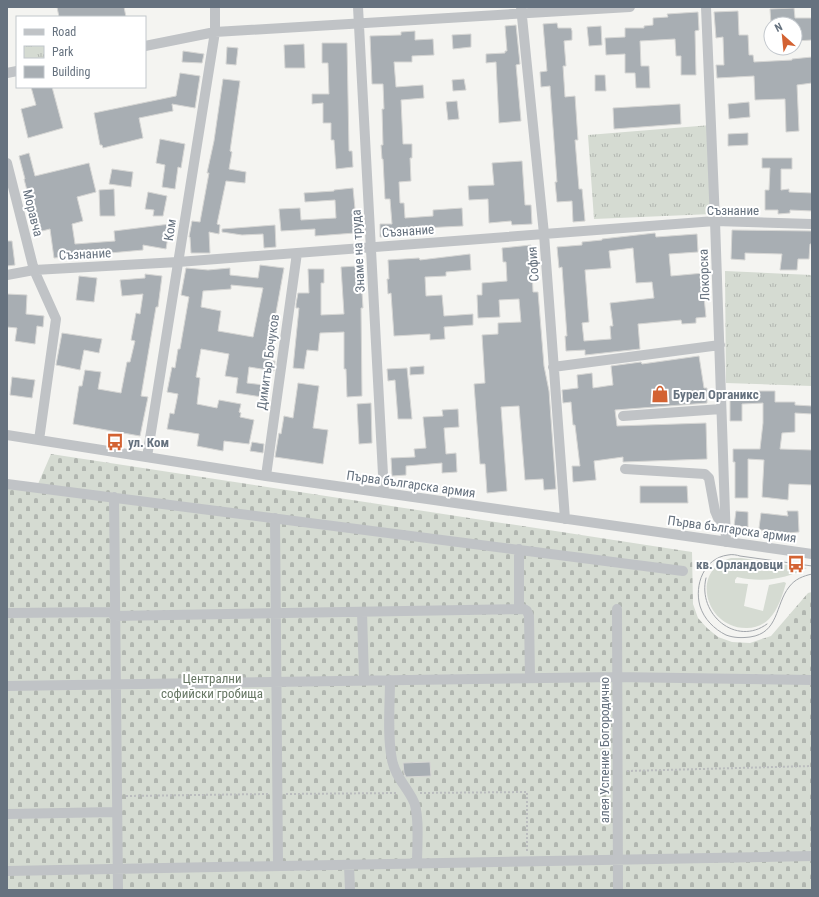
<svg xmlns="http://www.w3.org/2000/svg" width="819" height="897" font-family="'Roboto Condensed',sans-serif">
<defs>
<pattern id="cemetery-stones" width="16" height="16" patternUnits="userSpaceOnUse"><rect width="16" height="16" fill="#d5dbd2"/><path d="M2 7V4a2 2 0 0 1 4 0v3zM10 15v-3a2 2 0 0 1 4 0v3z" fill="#b1b6b0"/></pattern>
<pattern id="park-tufts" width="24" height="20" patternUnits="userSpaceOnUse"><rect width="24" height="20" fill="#d5dbd2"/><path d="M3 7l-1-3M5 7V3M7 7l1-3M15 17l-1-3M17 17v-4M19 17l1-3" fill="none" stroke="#b1b6b0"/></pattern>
</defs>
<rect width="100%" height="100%" fill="#f4f4f1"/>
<path fill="#d5dbd2" d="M 731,558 L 741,558 L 807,568 C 786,579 761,583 737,577 L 735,580 L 735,583 L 748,584 L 744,606 L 763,611 L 769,585 L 784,582 L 786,583 C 783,594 778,610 769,619 C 763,625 755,628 747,628 C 706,629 689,571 731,558 Z"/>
<path fill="url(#cemetery-stones)" d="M 51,454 L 692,552 L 693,604 L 698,618 L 707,628 L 718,637 L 732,642 L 750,643 L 771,636 L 808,593 L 812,592 L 812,890 L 7,890 L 7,480 L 38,484 Z"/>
<path fill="url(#park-tufts)" d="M 711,125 L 712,214 L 594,219 L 588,135 Z
M 725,271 L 812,275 L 812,386 L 726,383 Z"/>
<path fill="#a8aeb3" stroke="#d6d6d4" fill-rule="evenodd" d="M 57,7 L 124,7 L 126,17 L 59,17 Z
M 794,8 L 795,18 L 812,18 L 812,40 L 795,41 L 795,22 L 771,24 L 770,9 Z
M 738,11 L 739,35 L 748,35 L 749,55 L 753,55 L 754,62 L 792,60 L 792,59 L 812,57 L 812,83 L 797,85 L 799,131 L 786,132 L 785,99 L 755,100 L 754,76 L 717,78 L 716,65 L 724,65 L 723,37 L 716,38 L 714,12 Z
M 698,12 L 699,30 L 695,31 L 696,75 L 681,75 L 681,56 L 676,56 L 675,39 L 640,41 L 641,66 L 649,66 L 650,88 L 636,88 L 635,73 L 625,73 L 625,54 L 606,55 L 605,38 L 625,37 L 625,28 L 644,28 L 644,26 L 653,25 L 653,18 L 668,17 L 667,14 Z
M 557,23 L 558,28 L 571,28 L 572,31 L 572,40 L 564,41 L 566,66 L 563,66 L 565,97 L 575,96 L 578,140 L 575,140 L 579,189 L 582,189 L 585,221 L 573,222 L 572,201 L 557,202 L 555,182 L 557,182 L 550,86 L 541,87 L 540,72 L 547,71 L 543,24 Z
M 516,25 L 520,64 L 516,65 L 521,121 L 499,123 L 496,62 L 486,63 L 486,54 L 505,53 L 505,51 L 507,51 L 505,26 Z
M 601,26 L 602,45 L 589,46 L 587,27 Z
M 415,31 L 415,40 L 433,39 L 434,55 L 412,56 L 412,62 L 394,62 L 396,87 L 423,85 L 424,98 L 401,100 L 403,144 L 412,144 L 412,158 L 410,158 L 411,181 L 399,182 L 400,203 L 404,203 L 405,218 L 433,216 L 433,210 L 462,208 L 463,226 L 402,229 L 402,236 L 380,237 L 380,224 L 392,224 L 390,199 L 385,199 L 383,159 L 382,159 L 381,145 L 383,145 L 382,109 L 384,109 L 383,84 L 372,84 L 370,36 L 401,35 L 401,32 Z
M 471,34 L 471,47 L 453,49 L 452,35 Z
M 322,43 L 347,43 L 349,151 L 352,151 L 353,167 L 336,169 L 334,140 L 331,140 L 331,123 L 323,123 L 323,103 L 312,104 L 312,94 L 329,94 L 328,63 L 322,63 Z
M 304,44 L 305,68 L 285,68 L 284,45 Z
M 227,47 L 238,48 L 236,65 L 226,64 Z
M 183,51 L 204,54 L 202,63 L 182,62 Z
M 180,73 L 200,76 L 195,108 L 172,104 L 173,111 L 139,118 L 143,138 L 103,148 L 102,145 L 100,145 L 94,113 L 176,96 Z
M 595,75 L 605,75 L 606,91 L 595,91 Z
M 223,79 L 240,81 L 230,151 L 232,152 L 229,169 L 246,172 L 245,183 L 226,181 L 217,224 L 220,225 L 219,234 L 209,232 L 210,253 L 191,253 L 190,237 L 189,237 L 192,221 L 200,222 L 209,173 L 207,173 L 214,141 Z
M 464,79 L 466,90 L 453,91 L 452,80 Z
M 31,87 L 52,87 L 63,128 L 28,138 L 21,109 L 36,105 Z
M 457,101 L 459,119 L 448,120 L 446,102 Z
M 749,102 L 750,117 L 729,119 L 728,104 Z
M 680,104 L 681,124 L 614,129 L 613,108 Z
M 748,133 L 748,145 L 728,146 L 728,134 Z
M 160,139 L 185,144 L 181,168 L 178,167 L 175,189 L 162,187 L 165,165 L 156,163 Z
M 29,153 L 35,176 L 89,163 L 96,192 L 77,197 L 83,221 L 72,224 L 75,244 L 115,241 L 114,231 L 170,224 L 166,249 L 143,245 L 143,250 L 54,258 L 50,229 L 38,232 L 24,179 L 25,179 L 19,156 Z
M 762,158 L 792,158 L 792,169 L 781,169 L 781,190 L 789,189 L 789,192 L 812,193 L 812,211 L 790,210 L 790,213 L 778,214 L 778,210 L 765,210 L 765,190 L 769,190 L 770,168 L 762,168 Z
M 522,161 L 525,205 L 531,205 L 532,224 L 512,225 L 511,221 L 489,223 L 488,199 L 469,200 L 468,186 L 494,185 L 492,163 Z
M 112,169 L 133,172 L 131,187 L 109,184 Z
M 353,188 L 355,209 L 353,209 L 355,233 L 315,236 L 315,229 L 281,231 L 279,209 L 300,208 L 301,220 L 336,218 L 335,200 L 305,202 L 304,193 L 334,191 L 334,190 Z
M 114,189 L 115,216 L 100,216 L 99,190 Z
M 148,192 L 167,196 L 163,216 L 153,216 L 154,210 L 145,209 Z
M 275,225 L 276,247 L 264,248 L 263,234 L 242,235 L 222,232 L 222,229 Z
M 732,230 L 812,231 L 812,244 L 810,244 L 809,259 L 798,259 L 797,270 L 780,270 L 782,254 L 745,253 L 745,260 L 731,259 Z
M 655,233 L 656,237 L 697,234 L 698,252 L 669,254 L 671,276 L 704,273 L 705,287 L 703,287 L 706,317 L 696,318 L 696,323 L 682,324 L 681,320 L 638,324 L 640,349 L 585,355 L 585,350 L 566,351 L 565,336 L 567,336 L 562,267 L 559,268 L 557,247 L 582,245 L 582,242 L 602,240 L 602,239 ZM 633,248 L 636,283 L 652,282 L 654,298 L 610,303 L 613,326 L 610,326 L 611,339 L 584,341 L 582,323 L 589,322 L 585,270 L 611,268 L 609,251 Z
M 7,241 L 12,241 L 15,265 L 7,266 Z
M 531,245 L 533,292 L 538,292 L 544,366 L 549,391 L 556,489 L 544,490 L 543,479 L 525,480 L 519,406 L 501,407 L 507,491 L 487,493 L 485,464 L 480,464 L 474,384 L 485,383 L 482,335 L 498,334 L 498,323 L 521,322 L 519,299 L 499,300 L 500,317 L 478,318 L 477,295 L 482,295 L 482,283 L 507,281 L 506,262 L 503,262 L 502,248 Z
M 470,254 L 471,270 L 446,272 L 446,276 L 425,277 L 426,296 L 442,295 L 444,316 L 473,314 L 473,325 L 444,327 L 445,339 L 430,340 L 430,334 L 394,336 L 391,293 L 388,294 L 387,279 L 389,279 L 388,260 L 419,258 L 420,260 Z
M 260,265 L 284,268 L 275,318 L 277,318 L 270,361 L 275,361 L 274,371 L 249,367 L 247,383 L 264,385 L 262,397 L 236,393 L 238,378 L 225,376 L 229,354 L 201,349 L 196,377 L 200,378 L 197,404 L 217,408 L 219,400 L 241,404 L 239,412 L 241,413 L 240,417 L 254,420 L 249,444 L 224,441 L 223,451 L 197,446 L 199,434 L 167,429 L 170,413 L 174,414 L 178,394 L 167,392 L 172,367 L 175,368 L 178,349 L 180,349 L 189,297 L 181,295 L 186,268 L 208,270 L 230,268 L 230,275 L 258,278 ZM 231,285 L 263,288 L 253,337 L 218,331 L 221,311 L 201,307 L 203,291 L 231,289 Z
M 357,266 L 359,293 L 362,292 L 363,308 L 361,308 L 362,396 L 347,397 L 346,369 L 344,369 L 344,332 L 320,333 L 318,351 L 307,350 L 304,369 L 293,368 L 299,308 L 296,308 L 296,304 L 298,293 L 309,293 L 308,269 L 324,269 L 324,283 L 321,283 L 321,315 L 344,314 L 341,267 Z
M 145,274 L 162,276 L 158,307 L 156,307 L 141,396 L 148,397 L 140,436 L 73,424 L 79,386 L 82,386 L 85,370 L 101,372 L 98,389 L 121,393 L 127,362 L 130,362 L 135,341 L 131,340 L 136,313 L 140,314 L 143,294 L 122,296 L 120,280 L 145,278 Z
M 79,276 L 97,278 L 94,302 L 76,300 Z
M 7,294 L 27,295 L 26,314 L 44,316 L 43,327 L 37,326 L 35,344 L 15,341 L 17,328 L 7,327 Z
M 62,333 L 102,339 L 99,353 L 84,350 L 80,370 L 56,365 Z
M 699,356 L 704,388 L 707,388 L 707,403 L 615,410 L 617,426 L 706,423 L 707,459 L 623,462 L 623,457 L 594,461 L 596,480 L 573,482 L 572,466 L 580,466 L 575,425 L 573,425 L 571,402 L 563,403 L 562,390 L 578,388 L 577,375 L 592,373 L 593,388 L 613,385 L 611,366 L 641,362 L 642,364 Z
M 424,366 L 424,374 L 410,375 L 410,367 Z
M 407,368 L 412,419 L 398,419 L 395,380 L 388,381 L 387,369 Z
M 12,377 L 35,380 L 32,398 L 10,395 Z
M 298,383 L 319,386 L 313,428 L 328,430 L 323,464 L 275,457 L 279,433 L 281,434 L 284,416 L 293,418 Z
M 730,391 L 775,391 L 775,402 L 795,402 L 795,405 L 812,406 L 812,414 L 795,413 L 795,432 L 782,433 L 780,449 L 812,450 L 812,485 L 789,484 L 788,500 L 762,497 L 764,460 L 748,459 L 748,498 L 735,498 L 735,462 L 733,462 L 733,449 L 760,449 L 763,423 L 763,403 L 742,404 L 742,421 L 730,421 Z
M 371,403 L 372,443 L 359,444 L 357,404 Z
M 458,409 L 459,427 L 444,428 L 446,454 L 456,453 L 457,472 L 442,473 L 442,463 L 406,466 L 406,475 L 392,476 L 391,458 L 415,457 L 414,449 L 426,448 L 423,417 L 443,416 L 442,410 Z
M 252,442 L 264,444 L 263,453 L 250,451 Z
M 640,486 L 687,486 L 688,503 L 640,503 Z
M 736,511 L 748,512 L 748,527 L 734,526 Z
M 787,511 L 798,511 L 799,532 L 788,533 L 761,530 L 759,528 L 761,513 L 788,516 Z
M 430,762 L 431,776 L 406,777 L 404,773 L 403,763 Z"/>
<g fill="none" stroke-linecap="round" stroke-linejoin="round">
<path stroke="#babcbe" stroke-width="2" stroke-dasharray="2 2" stroke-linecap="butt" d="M 627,771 L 812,766
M 420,793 L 527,792 L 527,852
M 286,794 L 398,793
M 126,796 L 268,794"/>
<path stroke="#c0c3c6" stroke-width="10" d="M 358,7 L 384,493
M 521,7 L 544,234 L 565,519
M 706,7 L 715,221 L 726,542
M 145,46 L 215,32 L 630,7
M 7,73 L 17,71
M 7,163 L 34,270 L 56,319 L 39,440
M 7,275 L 34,270 L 178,262 L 715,221 L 812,224
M 553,367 L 720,345
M 623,416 L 721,409
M 7,435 L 266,476 L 812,554
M 147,457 L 215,32 L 215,7
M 625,469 L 705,474 L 709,478 L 715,511 L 718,518 L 725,525
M 266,476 L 297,253
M 7,484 L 683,571
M 114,497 L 118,890
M 275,518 L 278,866
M 519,609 L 519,549
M 617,609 L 618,890
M 362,612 L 364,680
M 7,613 L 114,612
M 114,616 L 524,609 L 527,611 L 529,616 L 530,678
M 390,680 C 390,705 387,735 392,760 C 395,776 406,786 413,800 C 420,812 417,848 417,863
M 7,686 L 616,677 L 812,680
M 7,814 L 116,812
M 349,865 L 350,890
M 7,871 L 812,856"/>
<path stroke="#a2a6ab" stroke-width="1" d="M 812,566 L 740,556 C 737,555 732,554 728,555 C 704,558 694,585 700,606 C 704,619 714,629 726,635 C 734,638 742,638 750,637 C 779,633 775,605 789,587 C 795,579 803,576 812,574
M 706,578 C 697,614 736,647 767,624"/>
</g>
<defs>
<g id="shop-bare" transform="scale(1.38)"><path d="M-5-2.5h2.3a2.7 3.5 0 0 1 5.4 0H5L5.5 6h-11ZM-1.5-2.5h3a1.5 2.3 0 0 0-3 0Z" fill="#d36232" stroke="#fff" stroke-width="2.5" paint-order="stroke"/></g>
<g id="bus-bare" transform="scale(1.38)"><path d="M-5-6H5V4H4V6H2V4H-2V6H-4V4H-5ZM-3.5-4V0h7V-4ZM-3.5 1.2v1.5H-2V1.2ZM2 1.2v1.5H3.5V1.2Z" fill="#d36232" stroke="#fff" stroke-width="2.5" paint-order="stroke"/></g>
</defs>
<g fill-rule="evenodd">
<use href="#shop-bare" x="660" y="394"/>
<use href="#bus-bare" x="115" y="442"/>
<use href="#bus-bare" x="796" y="564"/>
</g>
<g text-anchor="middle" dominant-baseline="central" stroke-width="4" stroke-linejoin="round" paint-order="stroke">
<g font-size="13" fill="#66727f" stroke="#fff">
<text x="733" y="210">Съзнание</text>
<text transform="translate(33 213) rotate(76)">Моравча</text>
<text transform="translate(170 230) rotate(-81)">Ком</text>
<text transform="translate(408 231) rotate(-4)">Съзнание</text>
<text transform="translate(358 251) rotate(-93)">Знаме на труда</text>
<text transform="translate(85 254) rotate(-3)">Съзнание</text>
<text transform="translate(533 264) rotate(-94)">София</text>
<text transform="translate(704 275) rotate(-92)">Локорска</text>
<text transform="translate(268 362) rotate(-82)">Димитър Бочуков</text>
<text transform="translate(411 484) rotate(8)">Първа българска армия</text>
<text transform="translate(732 529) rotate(8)">Първа българска армия</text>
<text transform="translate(604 750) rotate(-90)">алея Успение Богородично</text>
</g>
<g font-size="13" font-weight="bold" fill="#66727f" stroke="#fff" text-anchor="start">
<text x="673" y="394">Бурел Органикс</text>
<text x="128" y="442">ул. Ком</text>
<text x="783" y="564" text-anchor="end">кв. Орландовци</text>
</g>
<g font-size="13" fill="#677764" stroke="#fff">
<text x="212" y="678">Централни<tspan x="212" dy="15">софийски гробища</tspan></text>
</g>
</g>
<rect width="819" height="897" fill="none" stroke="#66727f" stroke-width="16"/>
<rect x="16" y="16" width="130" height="72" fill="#ffffff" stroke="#c2c7cc"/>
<rect x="24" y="29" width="20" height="6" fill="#c0c3c6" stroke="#c2c7cc"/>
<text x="52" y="36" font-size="12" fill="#66727f">Road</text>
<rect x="24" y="46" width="20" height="12" fill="url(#park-tufts)" stroke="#c2c7cc"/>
<text x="52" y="56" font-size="12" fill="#66727f">Park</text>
<rect x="24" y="66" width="20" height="12" fill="#a8aeb3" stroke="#c2c7cc"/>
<text x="52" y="76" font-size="12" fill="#66727f">Building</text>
<g transform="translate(783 36) rotate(333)"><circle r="19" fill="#ffffff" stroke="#c2c7cc"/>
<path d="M0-3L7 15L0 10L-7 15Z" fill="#d36232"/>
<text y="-6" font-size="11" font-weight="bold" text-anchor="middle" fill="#66727f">N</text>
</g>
</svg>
